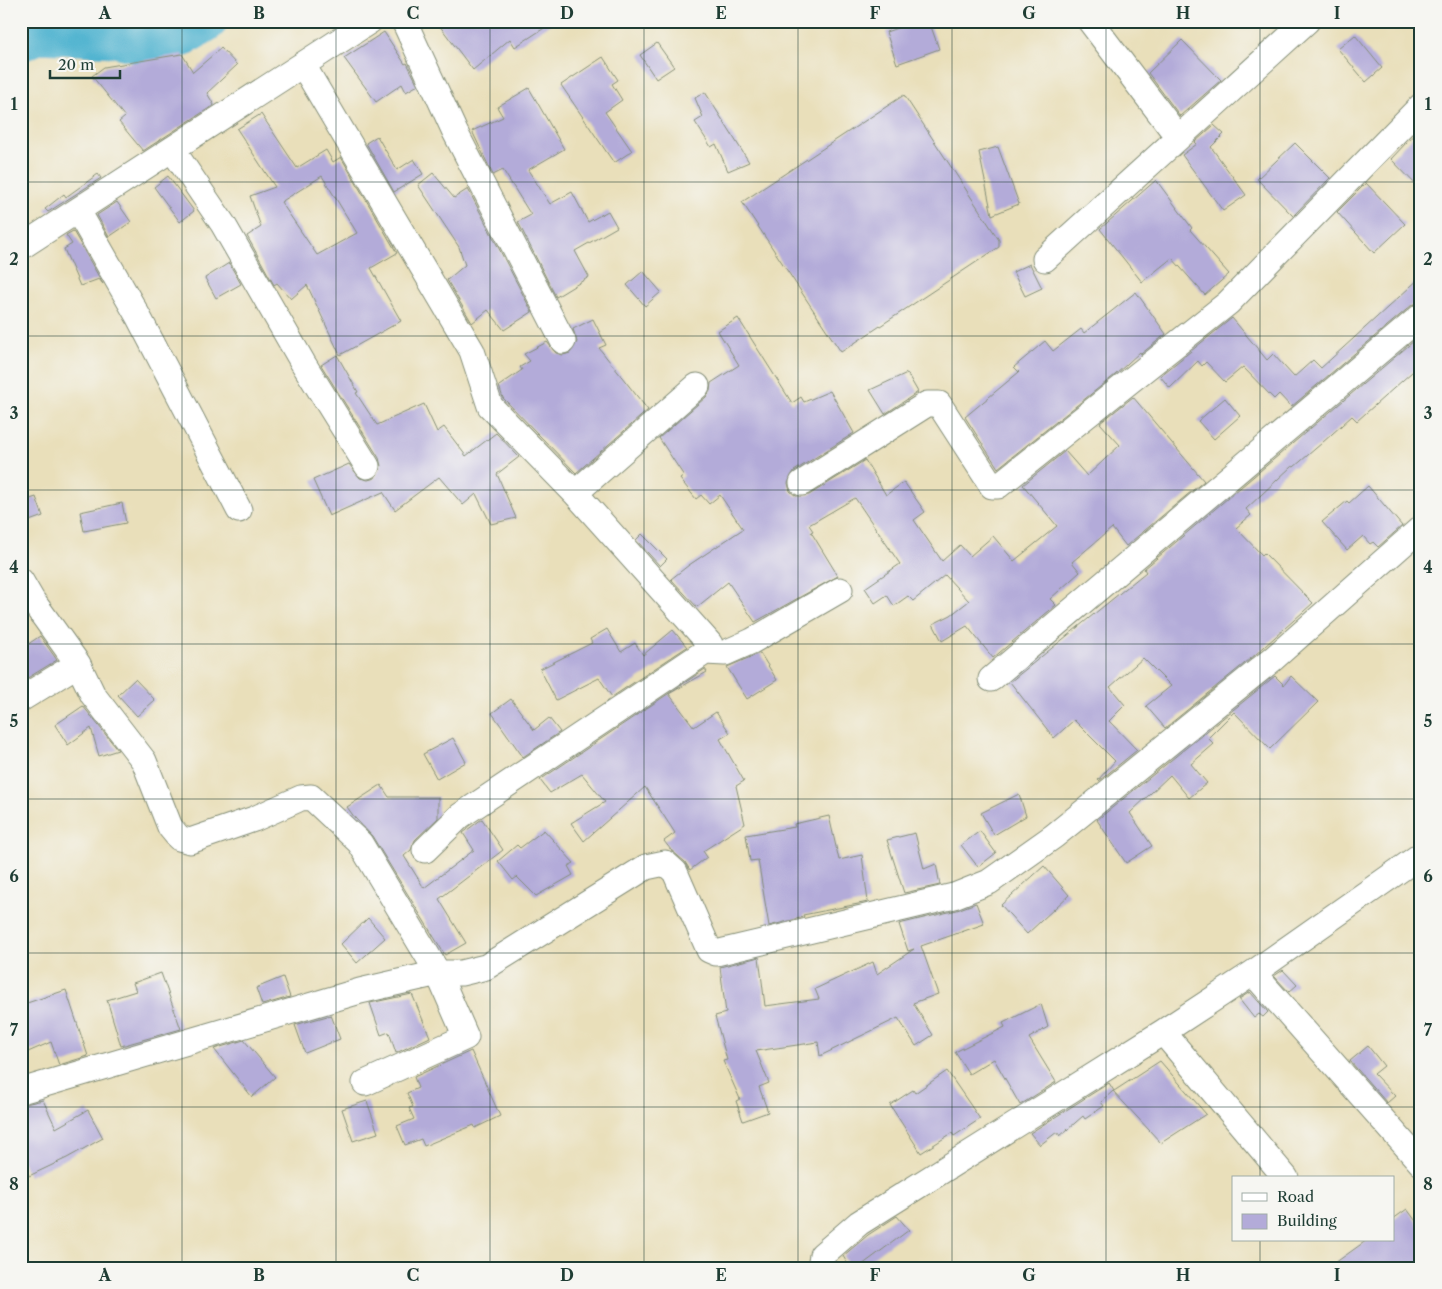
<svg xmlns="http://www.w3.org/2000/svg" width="1442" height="1289" font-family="'Libre Caslon Text',serif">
<rect width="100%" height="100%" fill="#f6f6f2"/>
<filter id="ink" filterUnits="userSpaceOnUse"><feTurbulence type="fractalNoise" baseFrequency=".02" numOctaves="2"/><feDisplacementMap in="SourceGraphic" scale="10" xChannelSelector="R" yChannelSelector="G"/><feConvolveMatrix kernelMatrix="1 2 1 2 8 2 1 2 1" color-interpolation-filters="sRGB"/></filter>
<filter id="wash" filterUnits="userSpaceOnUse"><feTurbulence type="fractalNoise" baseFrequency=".0096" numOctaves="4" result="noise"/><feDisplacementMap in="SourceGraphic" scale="20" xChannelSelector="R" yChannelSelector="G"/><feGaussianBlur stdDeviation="1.12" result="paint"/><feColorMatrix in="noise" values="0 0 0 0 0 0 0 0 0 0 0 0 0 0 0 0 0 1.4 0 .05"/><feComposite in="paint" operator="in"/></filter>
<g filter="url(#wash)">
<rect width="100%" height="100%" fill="#e9dfba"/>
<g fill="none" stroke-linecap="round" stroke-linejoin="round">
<path stroke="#51b4d0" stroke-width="41" d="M 21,41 L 40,33 L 114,37 L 142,43 L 181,37 L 207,21"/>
</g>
<g id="blocks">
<path fill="#b3abd9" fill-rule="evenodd" d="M 436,21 L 555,21 L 515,47 L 510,39 L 473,70 Z
M 917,21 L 929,21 L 939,49 L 897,64 L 886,32 Z
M 384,32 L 405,64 L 407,63 L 418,85 L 406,92 L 402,84 L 376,102 L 344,58 Z
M 1355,35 L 1382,68 L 1366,82 L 1338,49 Z
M 1182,40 L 1221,80 L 1180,116 L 1148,73 Z
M 657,43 L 674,67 L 656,79 L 640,55 Z
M 221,48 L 237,65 L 207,93 L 214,105 L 143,151 L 119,122 L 125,117 L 92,76 L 104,67 L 182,54 L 193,72 Z
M 603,57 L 618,80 L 612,84 L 622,100 L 605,112 L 632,151 L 614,163 L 561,85 Z
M 529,88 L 564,149 L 528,170 L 550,204 L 572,192 L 588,222 L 608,211 L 617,227 L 575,251 L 589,277 L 556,297 L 518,222 L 531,215 L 503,170 L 493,175 L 472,131 L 503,117 L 497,107 Z
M 705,92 L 749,162 L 728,171 L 716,144 L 711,147 L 695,122 L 703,117 L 695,98 Z
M 904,95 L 999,240 L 999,247 L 841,352 L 742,202 Z
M 261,114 L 297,168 L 326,150 L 333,162 L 341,157 L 397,253 L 371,268 L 401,321 L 340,355 L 307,285 L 291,299 L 277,283 L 274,285 L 247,236 L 261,227 L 250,196 L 275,187 L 237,129 ZM 322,176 L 357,233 L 317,255 L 281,202 Z
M 1214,125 L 1224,134 L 1211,147 L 1246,195 L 1223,211 L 1182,155 L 1197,144 L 1195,142 Z
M 1421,127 L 1421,190 L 1391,159 Z
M 377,136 L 397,170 L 414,159 L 423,174 L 394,192 L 366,143 Z
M 1295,143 L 1330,178 L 1293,216 L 1257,179 Z
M 998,147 L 1019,204 L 992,215 L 979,152 Z
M 433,173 L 454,198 L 468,189 L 532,312 L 504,330 L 488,310 L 472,323 L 447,280 L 465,265 L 459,247 L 418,185 Z
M 98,174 L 101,178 L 48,212 L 45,209 L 64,194 L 66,197 Z
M 168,176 L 194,211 L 180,222 L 154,187 Z
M 1156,180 L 1192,228 L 1190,230 L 1229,274 L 1205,295 L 1172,258 L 1142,282 L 1100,229 Z
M 1366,183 L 1405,224 L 1374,253 L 1337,212 Z
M 117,202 L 131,222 L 109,237 L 97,215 Z
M 73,231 L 103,284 L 99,279 L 80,286 L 64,249 L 72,244 L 66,235 Z
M 229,263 L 241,284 L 216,298 L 205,278 Z
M 1030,264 L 1042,288 L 1025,296 L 1013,272 Z
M 643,271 L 661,292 L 645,306 L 627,285 Z
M 1421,277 L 1421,302 L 1412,305 L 1291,407 L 1279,394 L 1274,399 L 1243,367 L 1225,382 L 1206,362 L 1202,366 L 1198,361 L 1170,388 L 1160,376 L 1232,318 L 1267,360 L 1273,354 L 1294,377 L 1313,360 L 1321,368 Z
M 1136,292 L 1166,334 L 1141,354 L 1140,352 L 1115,375 L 998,468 L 965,417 L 1019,372 L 1014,367 L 1045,341 L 1053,351 L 1081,329 L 1084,333 Z
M 738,318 L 792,403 L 801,397 L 804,402 L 830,391 L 854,433 L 794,471 L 788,483 L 790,491 L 796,496 L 809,495 L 865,460 L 886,495 L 904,482 L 925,512 L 914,520 L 942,561 L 960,545 L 970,556 L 993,536 L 1014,561 L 1057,526 L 1023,485 L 1065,451 L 1087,476 L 1120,445 L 1100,423 L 1133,397 L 1204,481 L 1126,546 L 1112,528 L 1072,562 L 1080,572 L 1050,599 L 1056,605 L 993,658 L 967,626 L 942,641 L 933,624 L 951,615 L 969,601 L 945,575 L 913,601 L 908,596 L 894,606 L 887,595 L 875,603 L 865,588 L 900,564 L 855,498 L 809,525 L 813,531 L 811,532 L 838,576 L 755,622 L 728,582 L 697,607 L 671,579 L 689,565 L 743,529 L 720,495 L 709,504 L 701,495 L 696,499 L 680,479 L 684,476 L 659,438 L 706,397 L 710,391 L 711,383 L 739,365 L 718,331 Z
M 593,319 L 606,345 L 599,348 L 648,410 L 576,473 L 503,398 L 499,386 L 522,370 L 520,367 L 530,361 L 524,354 L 547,342 L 556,353 L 563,355 L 570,353 L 577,342 L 573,329 Z
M 1421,335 L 1421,364 L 1357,421 L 1352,416 L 1322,443 L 1294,467 L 1292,466 L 1246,509 L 1251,515 L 1236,528 L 1262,555 L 1264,553 L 1313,603 L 1255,655 L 1165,728 L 1146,706 L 1171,686 L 1143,658 L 1110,687 L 1125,705 L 1109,721 L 1137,750 L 1099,781 L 1098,780 L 1115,761 L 1074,720 L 1054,738 L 1010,682 L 1146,572 L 1144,569 Z
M 337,355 L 358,392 L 356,393 L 377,425 L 424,404 L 437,432 L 444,427 L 466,456 L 496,433 L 519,457 L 497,474 L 516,518 L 491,524 L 476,494 L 463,505 L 439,477 L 395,510 L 383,492 L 329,516 L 313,480 L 349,464 L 360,478 L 368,480 L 375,478 L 381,466 L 379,458 L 321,365 Z
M 907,373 L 918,392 L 885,414 L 870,390 Z
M 1225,398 L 1240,416 L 1214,439 L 1198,421 Z
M 1368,486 L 1402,526 L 1378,547 L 1373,542 L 1370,544 L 1363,536 L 1347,550 L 1322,522 L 1347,501 L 1349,503 Z
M 36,497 L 43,516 L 21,524 L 21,502 Z
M 122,503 L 126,523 L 84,531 L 80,512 Z
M 642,534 L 667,559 L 660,566 L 636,540 Z
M 607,629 L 621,652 L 635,643 L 643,655 L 673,630 L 687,647 L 612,697 L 599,678 L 556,700 L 540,669 L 592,643 L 590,639 Z
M 40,636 L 57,660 L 21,682 L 21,649 Z
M 760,653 L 777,680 L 747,699 L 727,667 Z
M 705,669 L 707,672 L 669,694 L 694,727 L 716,712 L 730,733 L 720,739 L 744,781 L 736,786 L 745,824 L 703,851 L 707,857 L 690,870 L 685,862 L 671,850 L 664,841 L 675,833 L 645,787 L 584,841 L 571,823 L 605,802 L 582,774 L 550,793 L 540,780 Z
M 1275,676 L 1284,685 L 1291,676 L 1318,702 L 1270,749 L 1234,712 L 1208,738 L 1214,744 L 1191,764 L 1207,783 L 1189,798 L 1170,775 L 1130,813 L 1152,846 L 1126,863 L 1097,820 Z
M 135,679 L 155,700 L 137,716 L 118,695 Z
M 511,699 L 534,730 L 549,718 L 560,732 L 523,757 L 492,713 Z
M 83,706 L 118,750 L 99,756 L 91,728 L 68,745 L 55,725 Z
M 453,738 L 466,762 L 437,779 L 423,754 Z
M 381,785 L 389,797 L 438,797 L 438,818 L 415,840 L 411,850 L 404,856 L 424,888 L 474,850 L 463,833 L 482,819 L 503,850 L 439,899 L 466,943 L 445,955 L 372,836 L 355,818 L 347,807 Z
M 1019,794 L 1026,816 L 994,835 L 981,813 Z
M 829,816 L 839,860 L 862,855 L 868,902 L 803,915 L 804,917 L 769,926 L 758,860 L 750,861 L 746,835 L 795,827 L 794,824 Z
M 544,830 L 574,863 L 568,866 L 573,875 L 536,896 L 517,877 L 513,880 L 498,861 L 517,845 L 520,848 Z
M 980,831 L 996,853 L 978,867 L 961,845 Z
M 915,833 L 924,869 L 936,864 L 940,885 L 904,893 L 887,840 Z
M 1044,866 L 1069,895 L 1027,934 L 1001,905 Z
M 976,903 L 984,924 L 921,946 L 938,994 L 913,1003 L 933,1035 L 916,1046 L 898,1018 L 820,1056 L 818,1042 L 756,1051 L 769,1083 L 759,1087 L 768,1112 L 743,1121 L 736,1101 L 740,1099 L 723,1061 L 727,1060 L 715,1016 L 726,1013 L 720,967 L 759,957 L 765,1006 L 819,999 L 815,989 L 873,962 L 877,974 L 914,949 L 908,951 L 899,924 L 957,910 Z
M 368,918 L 385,938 L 357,963 L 341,944 Z
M 1283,970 L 1297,985 L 1289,992 L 1274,976 Z
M 161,973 L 181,1029 L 121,1046 L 107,1000 L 136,991 L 133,983 Z
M 283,977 L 290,997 L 262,1005 L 256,988 Z
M 66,990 L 88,1056 L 59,1065 L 51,1042 L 21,1055 L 21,1005 Z
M 1250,992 L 1268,1012 L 1263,1017 L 1259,1014 L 1254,1018 L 1239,999 Z
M 412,994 L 430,1037 L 396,1053 L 389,1032 L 381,1035 L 370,1003 Z
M 1041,1004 L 1048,1027 L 1029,1038 L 1056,1082 L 1020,1105 L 994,1059 L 969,1074 L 955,1052 L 1005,1027 L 1003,1023 Z
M 331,1015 L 340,1039 L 305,1053 L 295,1025 Z
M 244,1040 L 275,1077 L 252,1097 L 214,1049 Z
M 1368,1046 L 1384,1066 L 1374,1074 L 1395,1096 L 1387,1103 L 1350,1061 Z
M 471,1051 L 500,1116 L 475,1128 L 474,1125 L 424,1146 L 421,1139 L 405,1145 L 397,1126 L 414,1119 L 409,1108 L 413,1107 L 407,1093 L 418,1088 L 414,1077 Z
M 1160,1061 L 1206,1114 L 1161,1143 L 1113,1091 L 1101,1102 L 1104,1106 L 1085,1119 L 1083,1116 L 1060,1136 L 1057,1132 L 1040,1145 L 1030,1133 L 1109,1083 L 1114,1091 Z
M 947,1071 L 980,1119 L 954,1136 L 952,1133 L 921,1153 L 890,1105 L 913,1090 L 915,1093 Z
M 43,1100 L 56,1128 L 88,1110 L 103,1138 L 67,1158 L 29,1176 L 21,1159 L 21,1105 Z
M 367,1101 L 378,1133 L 353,1141 L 342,1109 Z
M 1407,1209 L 1421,1228 L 1421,1262 L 1413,1268 L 1328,1268 L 1367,1240 L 1393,1240 L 1393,1219 Z
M 897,1216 L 909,1230 L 858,1268 L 850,1268 L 843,1256 L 868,1235 Z"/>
</g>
</g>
<g filter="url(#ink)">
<use href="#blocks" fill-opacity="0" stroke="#848e77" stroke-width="1"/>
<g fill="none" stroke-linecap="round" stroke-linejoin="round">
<g stroke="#848e77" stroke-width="27">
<path id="minor" d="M 404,21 L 455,132 L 563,341
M 1090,21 L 1178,137
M 303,65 L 472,351 L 490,406 L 575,493 L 710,644 L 705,652 L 460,816 L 425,850
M 172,149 L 223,224 L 303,363 L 367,466
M 78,211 L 138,316 L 239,510
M 21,247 L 370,21
M 1045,259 L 1307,21
M 802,483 L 927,404 L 939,404 L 992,486 L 998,486 L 1228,303 L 1421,106
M 575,493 L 697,386
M 21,581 L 32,600 L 78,664 L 93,695 L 144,761 L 170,827 L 179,838 L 190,841 L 254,819 L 301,798 L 311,797 L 360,843 L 438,973 L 461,973 L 486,967 L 646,867 L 665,863 L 675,872 L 709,950 L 716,953 L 954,896 L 989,882 L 1054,836 L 1274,658 L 1421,528
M 705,652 L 725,653 L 752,641 L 840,590
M 991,679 L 1421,316
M 21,699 L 78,664
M 1253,973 L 1421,1163
M 1163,1032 L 1286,1178
M 21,1091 L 360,991 L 438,973 L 466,1037 L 365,1083
M 820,1268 L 822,1255 L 859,1223 L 1163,1032 L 1253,973 L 1421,855"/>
</g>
<use href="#minor" stroke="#fff" stroke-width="25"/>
</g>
</g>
<path fill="none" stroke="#1f3d34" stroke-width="1" stroke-opacity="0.55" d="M 182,21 L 182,1268M 336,21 L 336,1268M 490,21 L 490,1268M 644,21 L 644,1268M 798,21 L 798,1268M 952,21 L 952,1268M 1106,21 L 1106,1268M 1260,21 L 1260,1178M 21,182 L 1421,182M 21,336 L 1421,336M 21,490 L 1421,490M 21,644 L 1421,644M 21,799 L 1421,799M 21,953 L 1421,953M 21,1107 L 1421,1107M 1260,1240 L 1260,1268"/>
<rect width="1442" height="1289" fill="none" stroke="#f6f6f2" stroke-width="55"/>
<rect x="1232" y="1176" width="162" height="65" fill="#f6f6f2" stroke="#a0aca6"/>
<rect x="1242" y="1193" width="25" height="8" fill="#ffffff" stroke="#a0aca6"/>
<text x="1277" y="1202" font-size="15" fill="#1f3d34">Road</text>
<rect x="1242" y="1214" width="25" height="15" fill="#b3abd9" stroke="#a0aca6"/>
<text x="1277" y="1226" font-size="15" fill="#1f3d34">Building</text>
<path d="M50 70v8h70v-8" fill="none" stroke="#1f3d34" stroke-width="2.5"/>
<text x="58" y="70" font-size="15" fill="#1f3d34" stroke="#f6f6f2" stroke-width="4" paint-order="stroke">20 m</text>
<rect x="28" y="28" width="1386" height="1234" fill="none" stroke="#1f3d34" stroke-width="2"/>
<g font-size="16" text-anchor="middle" font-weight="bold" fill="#1f3d34">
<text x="105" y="19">A</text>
<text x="259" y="19">B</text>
<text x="413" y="19">C</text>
<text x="567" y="19">D</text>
<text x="721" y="19">E</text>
<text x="875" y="19">F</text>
<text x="1029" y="19">G</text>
<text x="1183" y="19">H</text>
<text x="1337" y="19">I</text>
<text x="14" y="110">1</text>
<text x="1428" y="110">1</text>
<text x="14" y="265">2</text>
<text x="1428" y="265">2</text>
<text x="14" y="419">3</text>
<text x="1428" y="419">3</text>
<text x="14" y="573">4</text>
<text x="1428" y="573">4</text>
<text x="14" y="727">5</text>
<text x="1428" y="727">5</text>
<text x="14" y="882">6</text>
<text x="1428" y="882">6</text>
<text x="14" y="1036">7</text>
<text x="1428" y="1036">7</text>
<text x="14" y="1190">8</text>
<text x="1428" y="1190">8</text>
<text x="105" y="1281">A</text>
<text x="259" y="1281">B</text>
<text x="413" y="1281">C</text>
<text x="567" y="1281">D</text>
<text x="721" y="1281">E</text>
<text x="875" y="1281">F</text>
<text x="1029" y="1281">G</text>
<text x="1183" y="1281">H</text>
<text x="1337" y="1281">I</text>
</g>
</svg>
